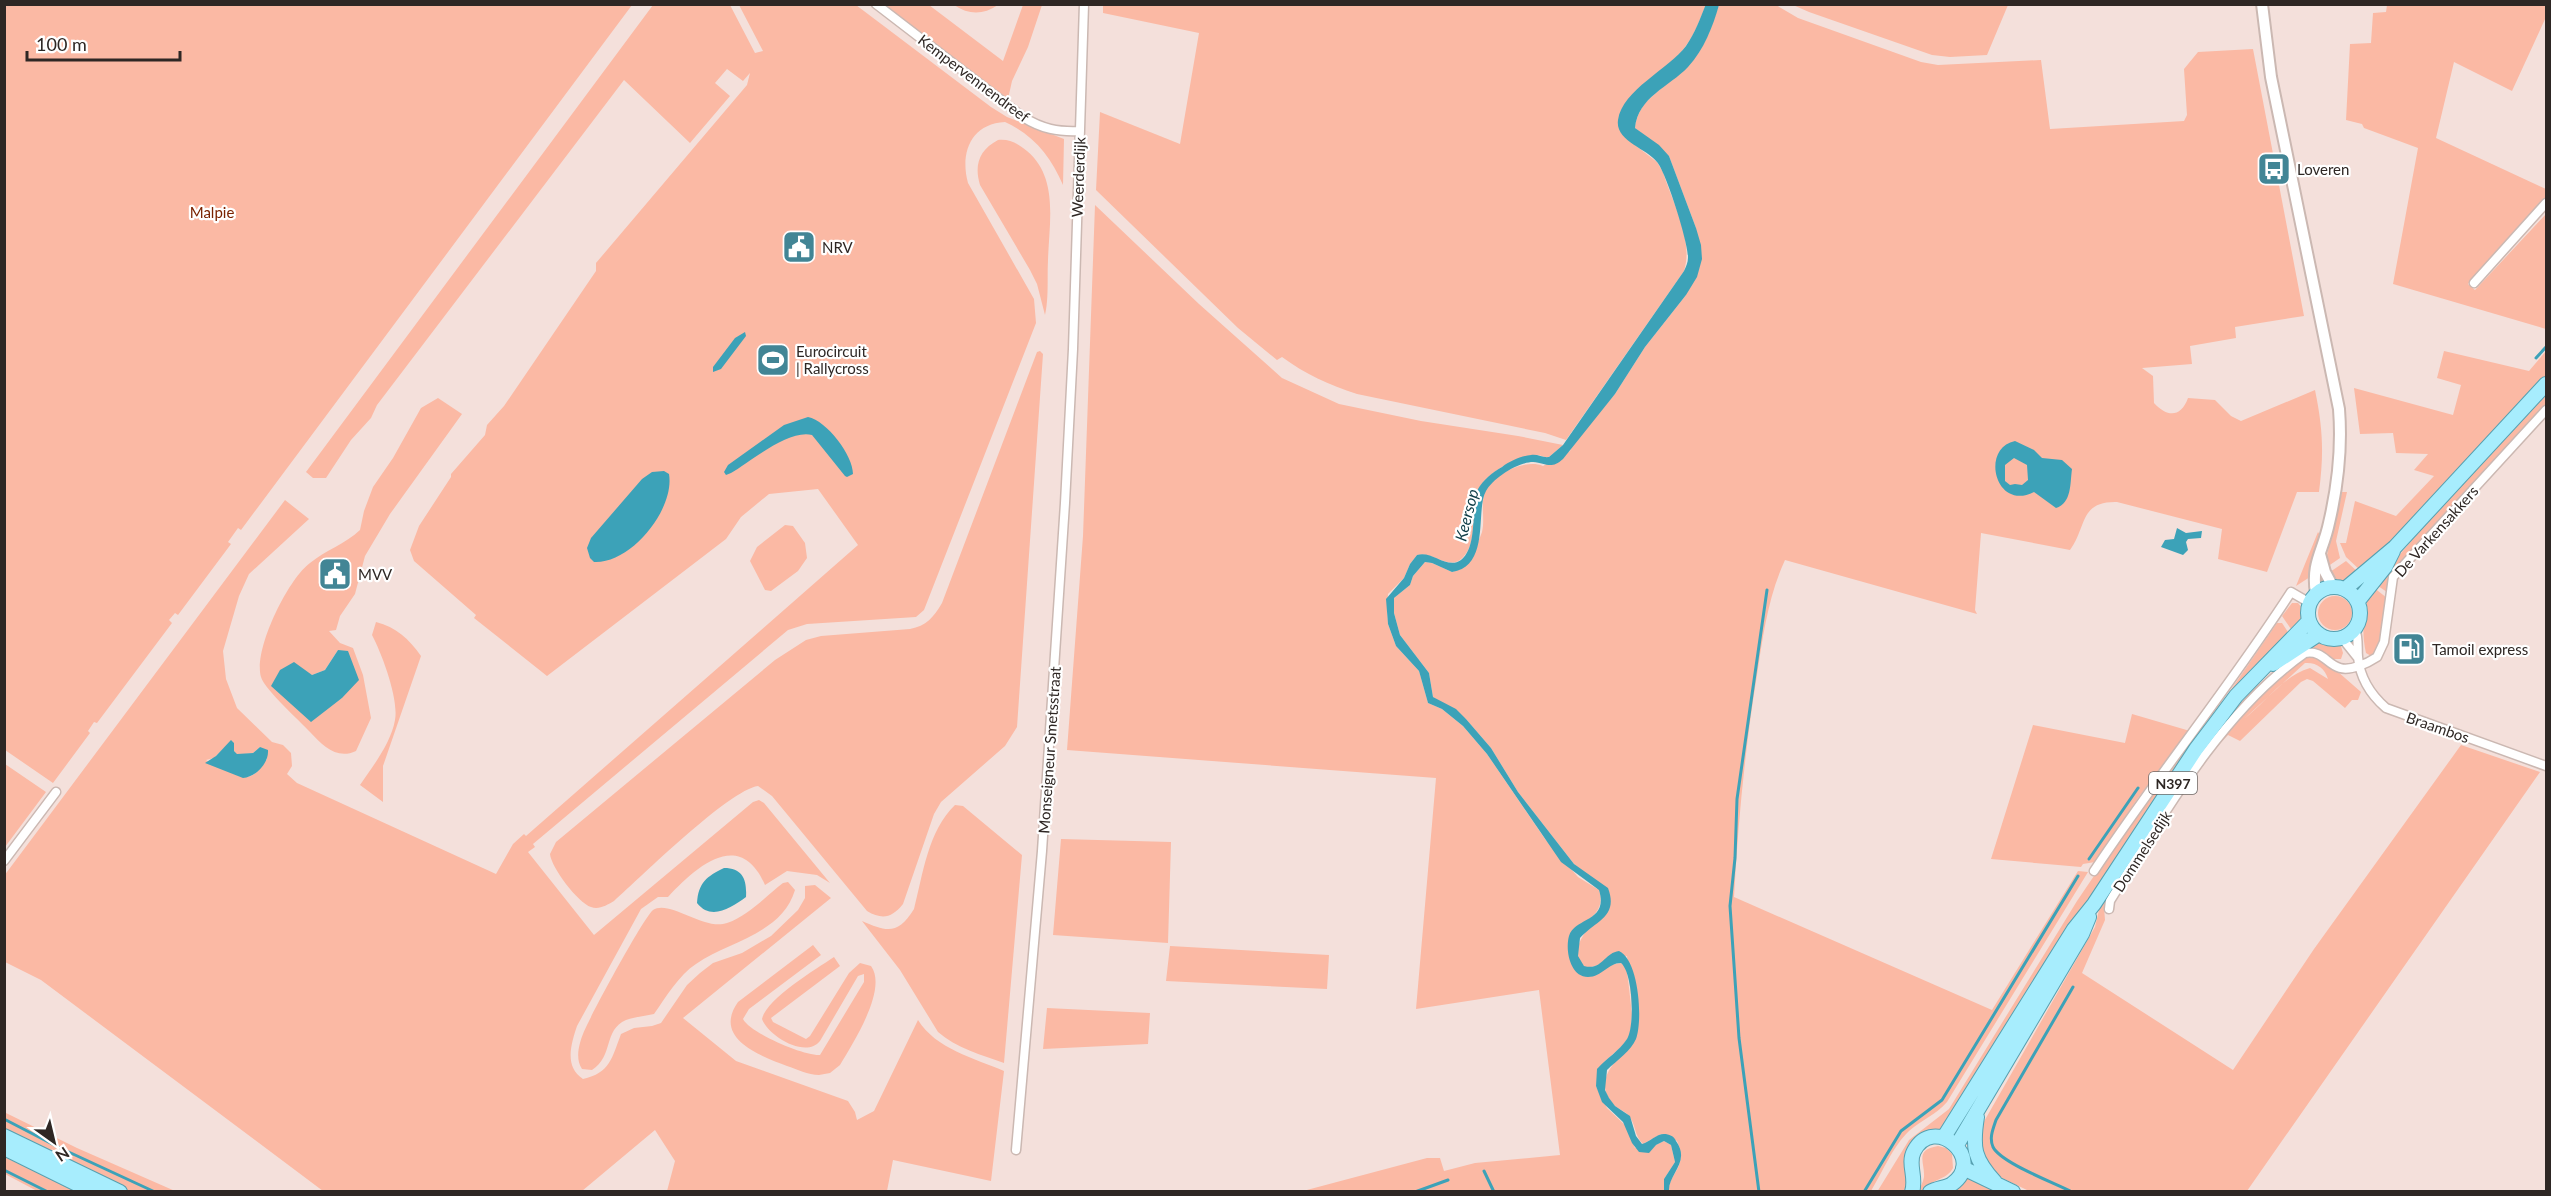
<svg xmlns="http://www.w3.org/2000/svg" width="2551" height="1196" font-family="Lato,sans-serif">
<rect width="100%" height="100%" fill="#f4e0db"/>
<path fill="#fbb9a4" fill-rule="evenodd" d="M 4,5 L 632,5 L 241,530 L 238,528 L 228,542 L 231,544 L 178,615 L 175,613 L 169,620 L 172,623 L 97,723 L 94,722 L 88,731 L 90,733 L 53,783 L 5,750 Z
M 653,5 L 730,5 L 755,53 L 763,51 L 739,5 L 856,5 L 991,107 L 1007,117 L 1064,139 L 1063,185 C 1051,157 1034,135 1005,122 C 970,124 960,154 968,183 L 1034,299 L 1036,323 L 924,610 L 916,617 L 807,624 L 788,630 L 533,844 L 535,847 L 528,852 L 594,935 L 753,802 L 759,800 L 764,803 L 830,883 L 817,875 L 787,871 L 765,885 C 740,828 697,866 668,897 L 658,897 L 641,909 L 577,1026 C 571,1044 564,1067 583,1079 C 610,1073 612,1058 621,1034 L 634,1028 L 652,1026 L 661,1023 L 687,985 L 700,973 L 713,963 L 742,953 L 771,936 L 798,910 L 805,898 L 805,886 L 815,885 L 831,898 L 683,1018 L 736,1061 L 848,1101 L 855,1112 L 857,1120 L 874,1111 L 918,1020 C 936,1049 974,1058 1004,1071 L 991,1181 L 893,1160 L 887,1191 L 667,1191 L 675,1161 L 655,1130 L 582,1191 L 323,1191 L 41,980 L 5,962 L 4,876 L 285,500 L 309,519 L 249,574 L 239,596 L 223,651 L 226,679 L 237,708 L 272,742 L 283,745 L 291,753 L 292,766 L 287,774 L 297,783 L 496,874 L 513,844 L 524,834 L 526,836 L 858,545 L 818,489 L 769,494 L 741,517 L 726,539 L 547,676 L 474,618 L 476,615 L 414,561 L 410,550 L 419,526 L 451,477 L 451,474 L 485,435 L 487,425 L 504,406 L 596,271 L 596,263 L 747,85 L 750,73 L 743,81 L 727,69 L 715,83 L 730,96 L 690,143 L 624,80 L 377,405 L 371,418 L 351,440 L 326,478 L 313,478 L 306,472 ZM 260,747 L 267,759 C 253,778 250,782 228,771 C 220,768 213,765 206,760 L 214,758 L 224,748 L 234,751 L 237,755 L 253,753 Z
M 883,5 L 929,5 L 1003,61 L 1023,5 L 1042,5 L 1028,47 L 1012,81 L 1008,99 Z
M 954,5 L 998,5 C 983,15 969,15 954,5 Z
M 1103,5 L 1706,5 C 1700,19 1695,34 1685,47 C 1667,71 1639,85 1621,110 L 1631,142 L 1657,162 L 1663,172 C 1672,202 1694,239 1684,271 L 1566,440 L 1545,433 L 1357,394 C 1329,385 1305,374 1282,357 L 1277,360 L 1238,328 L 1096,190 L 1100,112 L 1180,144 L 1199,33 L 1103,13 Z
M 1719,5 L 1776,5 L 1798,18 L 1921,62 L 1938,65 L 2041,60 L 2050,129 L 2184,121 L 2187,115 L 2184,69 L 2198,52 L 2253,49 L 2304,316 L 2235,327 L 2236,338 L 2190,346 L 2192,364 L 2142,368 L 2153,376 L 2154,403 C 2168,418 2181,417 2188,398 L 2215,400 L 2231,416 L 2241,421 L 2315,390 C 2323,429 2324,453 2319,492 L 2297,492 L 2267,572 L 2218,559 L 2222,529 L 2117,502 C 2079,501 2087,527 2070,550 L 1981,533 L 1975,610 L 1977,614 L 1785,560 C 1768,597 1763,636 1757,675 C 1745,749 1738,822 1734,897 L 1992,1010 L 2078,871 L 2088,872 L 1947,1102 C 1936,1115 1921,1120 1909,1131 C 1893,1146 1882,1173 1871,1191 L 1669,1191 C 1668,1173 1689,1168 1677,1141 L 1661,1134 L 1643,1144 C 1634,1136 1636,1123 1628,1115 C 1624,1110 1617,1109 1613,1104 C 1591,1079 1619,1058 1635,1040 L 1627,956 L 1588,968 C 1557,956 1600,914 1610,902 L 1574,864 L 1518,792 L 1491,748 L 1466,719 L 1433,697 L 1429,673 L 1400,635 L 1394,613 L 1394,598 L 1410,585 L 1413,576 L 1425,562 L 1432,563 L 1452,572 L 1461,569 C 1467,558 1478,545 1482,532 C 1485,520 1481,506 1484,494 C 1491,475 1525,458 1543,466 L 1570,451 L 1574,442 L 1615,394 L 1645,347 L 1686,295 L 1696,228 L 1669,156 L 1635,128 C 1636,118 1639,112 1645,103 L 1698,54 L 1709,33 Z
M 1793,5 L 2008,5 L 1987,55 L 1950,57 L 1932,55 L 1809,12 Z
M 2387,5 L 2546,5 L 2546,17 L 2512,91 L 2454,62 L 2436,138 L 2546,189 L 2546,197 L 2468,284 L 2475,290 L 2546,214 L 2546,329 L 2393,284 L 2418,148 L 2364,128 L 2362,124 L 2346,120 L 2350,44 L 2371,43 L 2373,13 L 2386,12 Z
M 998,140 C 1010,139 1017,143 1027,151 C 1059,178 1049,223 1048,260 C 1047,277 1049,298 1045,315 L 1037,284 L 1030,270 L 980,185 C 974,165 979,150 998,140 Z
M 1095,205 L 1199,304 L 1282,378 L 1339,404 L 1421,421 L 1518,436 L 1563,445 L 1549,457 C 1544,458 1541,455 1536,455 C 1518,455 1481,475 1477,494 C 1472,511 1478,547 1460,560 C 1447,569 1432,551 1417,555 L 1410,564 L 1404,578 L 1388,594 L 1387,611 L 1388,624 L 1396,646 L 1419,671 L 1428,703 L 1442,709 L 1463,726 L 1487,754 L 1545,839 L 1578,877 L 1599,890 C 1606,911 1589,920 1573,929 L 1575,971 L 1621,963 L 1626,967 L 1628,979 L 1632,1014 L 1631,1028 L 1629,1037 L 1622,1046 L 1604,1062 L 1596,1086 L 1607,1108 L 1626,1126 L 1635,1148 L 1656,1145 L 1664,1141 L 1671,1145 L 1675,1162 L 1664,1179 L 1664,1191 L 1303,1191 L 1427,1158 L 1440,1158 L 1444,1171 L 1475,1163 L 1560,1155 L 1539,990 L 1416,1009 L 1436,778 L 1067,750 L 1083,536 Z
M 1040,351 L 1043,354 L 1017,727 L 1005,746 L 941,802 L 934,814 L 903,904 C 892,918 882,920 867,911 L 772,796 L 758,786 C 729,790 641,877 614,901 C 607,905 599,910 591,907 C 578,903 551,867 550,854 L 556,842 L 775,660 L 806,640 L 821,636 L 910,629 C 926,626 934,617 942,603 L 1037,352 Z
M 2444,351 L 2529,371 L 2546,351 L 2546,376 L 2362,572 L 2346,557 L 2340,543 L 2346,543 L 2355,501 L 2396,516 L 2434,476 L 2414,470 L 2428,454 L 2396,453 L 2393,433 L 2360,434 L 2354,388 L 2453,415 L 2461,385 L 2437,378 Z
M 2546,392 L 2546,408 L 2397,566 L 2389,578 L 2387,592 L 2375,584 L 2423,527 Z
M 438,398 L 462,414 L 390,514 L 365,556 L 355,594 L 340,616 L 336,630 L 329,631 L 340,643 L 353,648 L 363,675 L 371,718 L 356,751 C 337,760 323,746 310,732 C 300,721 265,690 261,677 C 253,650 288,579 310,563 C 326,550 345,544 360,530 L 364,511 L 373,487 L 393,458 L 421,408 ZM 338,650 L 342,698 L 324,710 L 312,675 L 325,670 Z
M 2342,492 L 2347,492 L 2336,541 L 2340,558 L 2327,567 L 2327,555 Z
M 785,525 L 793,526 L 805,543 L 807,558 L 798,571 L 771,591 L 765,590 L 750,561 L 757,547 Z
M 2318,532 L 2320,535 L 2312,557 L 2310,577 L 2296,586 Z
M 2346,561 L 2360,574 L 2344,582 L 2336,579 L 2330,572 Z
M 2373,587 L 2387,598 L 2379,651 L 2371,656 L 2366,653 C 2361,631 2363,607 2373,587 Z
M2318 613a17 17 0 1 1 34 0a17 17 0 1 1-34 0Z
M 2292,603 L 2298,603 L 2303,609 L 2302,621 L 2293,632 L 2282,616 Z
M 376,622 C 396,627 409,639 421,656 L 383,766 L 383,802 L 360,785 C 373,766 391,743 395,720 C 399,699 382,654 372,635 Z
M 2277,623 L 2282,623 L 2290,635 L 2171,775 L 2084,906 L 1941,1130 L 1931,1132 L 1908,1176 L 1906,1191 L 1877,1192 L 1909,1140 L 1949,1109 L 2077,901 L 2142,805 L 2226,697 Z
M 2319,641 L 2341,646 L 2343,653 L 2341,659 L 2333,659 L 2318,650 L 2306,651 L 2308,644 Z
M 2300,649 L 2254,693 L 2127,867 L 2104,907 L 2105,920 L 2082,973 L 2233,1070 L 2314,949 L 2461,745 L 2540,772 L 2247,1191 L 2029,1191 L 2000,1177 L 1980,1153 L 1982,1125 L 2095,927 L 2099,910 L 2113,886 L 2216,732 L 2251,691 Z
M 2306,656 L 2321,657 L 2361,692 L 2358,700 L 2352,700 L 2345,708 L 2313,681 L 2307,679 L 2301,682 L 2240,741 L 2228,735 L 2213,751 L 2258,696 ZM 2305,663 C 2316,662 2325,668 2328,679 L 2310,668 C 2283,676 2266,702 2244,719 Z
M 2132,714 L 2190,731 L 2138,798 L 2095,862 L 2083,864 L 2081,867 L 1991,859 L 2033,725 L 2125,743 Z
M 5,764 L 46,792 L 5,847 Z
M 955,805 L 963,806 L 1022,855 L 1004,1063 C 982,1055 956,1048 938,1032 L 900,970 L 862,921 C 887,932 898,935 914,909 C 923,874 928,831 955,805 Z
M 1061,839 L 1171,842 L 1168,943 L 1053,935 Z
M 788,882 L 795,890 C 782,934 729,941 696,964 C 679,975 666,997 654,1014 C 645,1016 634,1017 626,1020 C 603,1030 614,1056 592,1070 L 582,1069 C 575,1059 579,1044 583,1034 C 589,1018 644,917 653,910 C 669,899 704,931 727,923 C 748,916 766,896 783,883 Z
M 813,945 L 821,955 L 749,1009 L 743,1019 C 750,1033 804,1056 820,1055 L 864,982 L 864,974 L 858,976 L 820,1041 C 806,1059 768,1036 762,1019 C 767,998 815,970 834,957 L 840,966 L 771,1018 L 773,1022 L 806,1039 L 810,1036 L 849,973 L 860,963 L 871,966 C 888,989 853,1043 840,1065 L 830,1073 L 819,1075 C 808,1075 797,1069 787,1066 C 761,1056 712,1039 738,1002 Z
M 1170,946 L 1329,955 L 1327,989 L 1166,981 Z
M 1047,1008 L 1150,1013 L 1148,1044 L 1043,1049 Z
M 4,1112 L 77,1148 L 175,1191 L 126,1191 L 5,1132 Z
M 1938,1146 L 1946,1148 L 1952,1154 L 1953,1168 C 1946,1181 1932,1178 1922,1191 L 1918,1192 C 1920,1187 1923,1183 1924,1177 C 1925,1162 1914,1150 1938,1146 Z
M 4,1157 L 80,1191 L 37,1191 L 5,1174 Z
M 1966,1176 L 2003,1192 L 1949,1192 Z"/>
<path fill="#3ca2b8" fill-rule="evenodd" d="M 1706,4 L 1719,5 C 1713,26 1704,50 1688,67 C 1669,87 1638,97 1635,128 L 1659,145 L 1669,156 L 1696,228 L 1701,245 L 1702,259 L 1697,277 L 1686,295 L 1645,347 L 1615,394 L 1563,459 C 1551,470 1546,463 1533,462 C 1518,462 1493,478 1486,491 C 1475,510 1491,566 1452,572 L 1432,563 L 1425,562 L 1413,576 L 1410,585 L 1394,598 L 1394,613 L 1400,635 L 1429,673 L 1433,697 L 1456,709 L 1466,719 L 1491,748 L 1518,792 L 1574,864 L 1608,888 C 1619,917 1595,921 1580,938 L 1578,956 L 1584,966 C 1602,971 1604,953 1619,951 C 1639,960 1643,1020 1636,1039 C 1631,1051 1617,1060 1607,1070 L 1605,1090 L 1609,1098 L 1615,1106 L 1630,1116 L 1636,1136 L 1642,1144 C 1650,1142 1656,1134 1664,1134 C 1669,1134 1674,1136 1676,1141 C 1691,1162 1668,1174 1669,1191 L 1664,1192 L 1664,1179 L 1675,1162 L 1671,1145 L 1664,1141 L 1656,1145 L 1649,1153 L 1639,1152 L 1632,1143 L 1623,1122 L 1602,1102 L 1596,1086 L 1597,1069 C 1607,1058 1619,1051 1627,1039 C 1635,1026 1633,973 1621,963 C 1608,963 1602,977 1588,977 C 1570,977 1565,950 1569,936 C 1575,917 1609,922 1599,890 L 1561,862 L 1487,754 L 1463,726 L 1442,709 L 1428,703 L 1419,671 L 1396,646 L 1388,624 L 1386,599 L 1404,578 L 1410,564 L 1417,555 C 1432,550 1447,570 1461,560 C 1479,546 1470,504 1478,489 C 1483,480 1493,472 1502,467 C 1510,461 1521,456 1531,455 C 1538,454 1543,458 1549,457 L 1563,445 L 1684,271 C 1686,267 1688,262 1688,258 C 1689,244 1666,172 1657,162 C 1646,148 1615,141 1618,120 C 1622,90 1669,69 1686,46 C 1695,33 1700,19 1706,4 Z
M 745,332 L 746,336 L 721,369 L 713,372 L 713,367 L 735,338 Z
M 808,417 C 827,421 853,455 853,474 L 847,477 L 845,476 L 812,435 C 789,429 751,461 731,473 L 726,475 L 724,472 L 728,465 L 784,425 Z
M 2015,441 L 2034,450 L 2042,458 L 2062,460 L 2072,469 C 2070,483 2072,503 2056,508 L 2034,492 C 1995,512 1980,448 2015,441 ZM 2014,458 L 2027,465 L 2028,480 L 2022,485 L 2015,484 L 2010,485 L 2005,481 L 2005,465 Z
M 664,471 L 669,474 C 675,509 631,564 594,562 L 590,558 L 587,548 L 591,538 L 642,479 L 652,472 Z
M 2177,528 L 2186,533 L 2202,531 L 2201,538 L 2188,539 L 2186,542 L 2188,550 L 2183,555 L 2161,547 L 2165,540 L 2174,539 Z
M 338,650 L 348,651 L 359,680 L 342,698 L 311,722 L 271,686 L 280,670 L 294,662 L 312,675 L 325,670 Z
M 231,740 L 234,743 L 234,751 L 237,754 L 253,753 L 260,747 L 268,750 C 269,763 256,777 243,778 L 205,763 L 216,756 Z
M 724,868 C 743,868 747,880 746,897 C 731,908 711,921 697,903 C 698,883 707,876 724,868 Z"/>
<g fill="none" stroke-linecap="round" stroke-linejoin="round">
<path stroke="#3ca2b8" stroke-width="3" d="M 2536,358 L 2546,347
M 2089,859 L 2138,788
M 4,1119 L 60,1148 L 155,1192
M 4,1170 L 48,1192
M 1484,1171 L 1494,1192
M 1415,1192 L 1448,1180
M 1759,1192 L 1739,1038 L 1730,906 L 1735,858 L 1737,799 L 1767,590
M 1864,1192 L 1901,1131 L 1942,1100 L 2078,876
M 2072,1192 C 2055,1183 2001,1163 1993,1147 C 1989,1138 1993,1129 1996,1120 L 2073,987"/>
<g stroke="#cbb8b2" stroke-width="11">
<path id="minor" d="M 876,4 L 1023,117 C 1042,129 1058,132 1080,131
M 2474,283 L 2546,203
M 2355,628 C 2359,639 2357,647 2358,657 C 2360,678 2371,695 2386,708 L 2546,766
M 2342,638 L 2358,658
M 4,861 L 56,792
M 2094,871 C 2157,776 2229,688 2291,592 L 2310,603
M 2109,909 L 2110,901 C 2164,814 2221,712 2305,653 C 2323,650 2326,664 2340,668 C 2351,671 2368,663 2377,657 L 2384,642 L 2393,577 L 2546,410
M 1016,1150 L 1042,851 L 1065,503 L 1073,349 L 1084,4"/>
</g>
<g stroke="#cbb8b2" stroke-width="14">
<path id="tertiary" d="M 2262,4 L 2271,77 L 2339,409 C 2342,447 2338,485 2329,523 C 2323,552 2311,562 2316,594
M 2320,554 L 2325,572 L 2333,587"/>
</g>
<g stroke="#56a0b0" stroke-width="16">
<path id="primary" d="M2308 613a26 26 0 1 1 52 0a26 26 0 1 1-52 0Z
M 2345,589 L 2395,547 L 2546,384
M 2358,601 L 2385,567 L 2393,551
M 2273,664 L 2319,634
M 1977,1117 C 1972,1148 1974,1159 1995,1182
M 4,1136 L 120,1192
M 1944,1137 L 2074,929 L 2094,904 L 2196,749 L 2215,724 L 2236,696 L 2309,621
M 1957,1145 L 2082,934 L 2089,917
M 4,1148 L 93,1192
M 1963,1168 L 2013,1192
M 1912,1192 C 1917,1177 1907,1164 1914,1151 C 1934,1113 1987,1159 1952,1184 C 1946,1188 1937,1188 1930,1192"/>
</g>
<use href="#minor" stroke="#fff" stroke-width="8"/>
<use href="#tertiary" stroke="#fff" stroke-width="10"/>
<use href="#primary" stroke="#a7edfd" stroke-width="14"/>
</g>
<defs>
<g id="bus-square" transform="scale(1.725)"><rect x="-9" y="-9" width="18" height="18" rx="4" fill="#428595" stroke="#fff"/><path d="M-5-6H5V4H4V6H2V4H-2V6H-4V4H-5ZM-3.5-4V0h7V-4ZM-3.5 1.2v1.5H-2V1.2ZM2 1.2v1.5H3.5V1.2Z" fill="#fff"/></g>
<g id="civic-square" transform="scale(1.725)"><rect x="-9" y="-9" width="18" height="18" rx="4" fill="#428595" stroke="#fff"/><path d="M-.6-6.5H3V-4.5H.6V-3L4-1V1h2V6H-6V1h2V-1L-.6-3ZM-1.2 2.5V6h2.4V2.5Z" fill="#fff"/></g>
<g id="stadium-square" transform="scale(1.725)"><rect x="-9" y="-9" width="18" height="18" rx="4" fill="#428595" stroke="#fff"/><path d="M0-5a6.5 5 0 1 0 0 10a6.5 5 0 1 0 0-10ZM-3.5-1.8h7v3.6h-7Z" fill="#fff"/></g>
<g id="fuel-square" transform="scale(1.725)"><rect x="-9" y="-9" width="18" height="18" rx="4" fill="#428595" stroke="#fff"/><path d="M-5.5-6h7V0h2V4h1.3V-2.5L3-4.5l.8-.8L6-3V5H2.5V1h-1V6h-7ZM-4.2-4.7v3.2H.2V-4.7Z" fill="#fff"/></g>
</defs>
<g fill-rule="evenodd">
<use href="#bus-square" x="2274" y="169"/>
<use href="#civic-square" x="799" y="247"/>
<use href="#stadium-square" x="773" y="360"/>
<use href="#civic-square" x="335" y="574"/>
<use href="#fuel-square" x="2409" y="649"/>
</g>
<g text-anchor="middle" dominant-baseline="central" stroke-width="4.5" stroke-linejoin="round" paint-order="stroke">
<rect fill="#fff" stroke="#6d6866" stroke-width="1.5" x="2149" y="772" width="48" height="22" rx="4.5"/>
<g font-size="14" font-weight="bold" fill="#2e2724">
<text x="2173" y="783">N397</text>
</g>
<g font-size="15" fill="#2e2724" stroke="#fff">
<text transform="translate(974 78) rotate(37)">Kempervennendreef</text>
<text transform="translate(1078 177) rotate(-88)">Weerderdijk</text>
<text transform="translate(2436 531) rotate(-48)">De Varkensakkers</text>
<text transform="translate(2438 727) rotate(19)">Braambos</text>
<text transform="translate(1049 750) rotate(-86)">Monseigneur Smetsstraat</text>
<text transform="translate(2142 851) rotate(-57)">Dommelsedijk</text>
</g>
<g font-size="15" fill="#2e2724" stroke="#fff" text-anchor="start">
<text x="2297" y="169">Loveren</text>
<text x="822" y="247">NRV</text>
<text x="796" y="351">Eurocircuit<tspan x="796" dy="17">| Rallycross</tspan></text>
<text x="358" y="574">MVV</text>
<text x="2432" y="649">Tamoil express</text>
</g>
<g font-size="15" fill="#7a2301" stroke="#fff">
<text x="212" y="212">Malpie</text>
</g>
<g font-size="16" font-style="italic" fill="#0d3b45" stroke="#fff">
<text transform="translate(1466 515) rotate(-76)">Keersop</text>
</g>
</g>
<rect width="2551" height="1196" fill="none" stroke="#2e2724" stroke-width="12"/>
<g transform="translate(54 1142) rotate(146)" stroke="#ffffff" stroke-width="4.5" paint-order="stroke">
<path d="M0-4.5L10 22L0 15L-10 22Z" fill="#2e2724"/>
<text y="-9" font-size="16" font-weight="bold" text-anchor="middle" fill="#2e2724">N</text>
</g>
<path d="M27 51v9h153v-9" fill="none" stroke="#2e2724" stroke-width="3"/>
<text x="36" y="51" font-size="18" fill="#2e2724" stroke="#ffffff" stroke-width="4.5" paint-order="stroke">100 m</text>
</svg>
